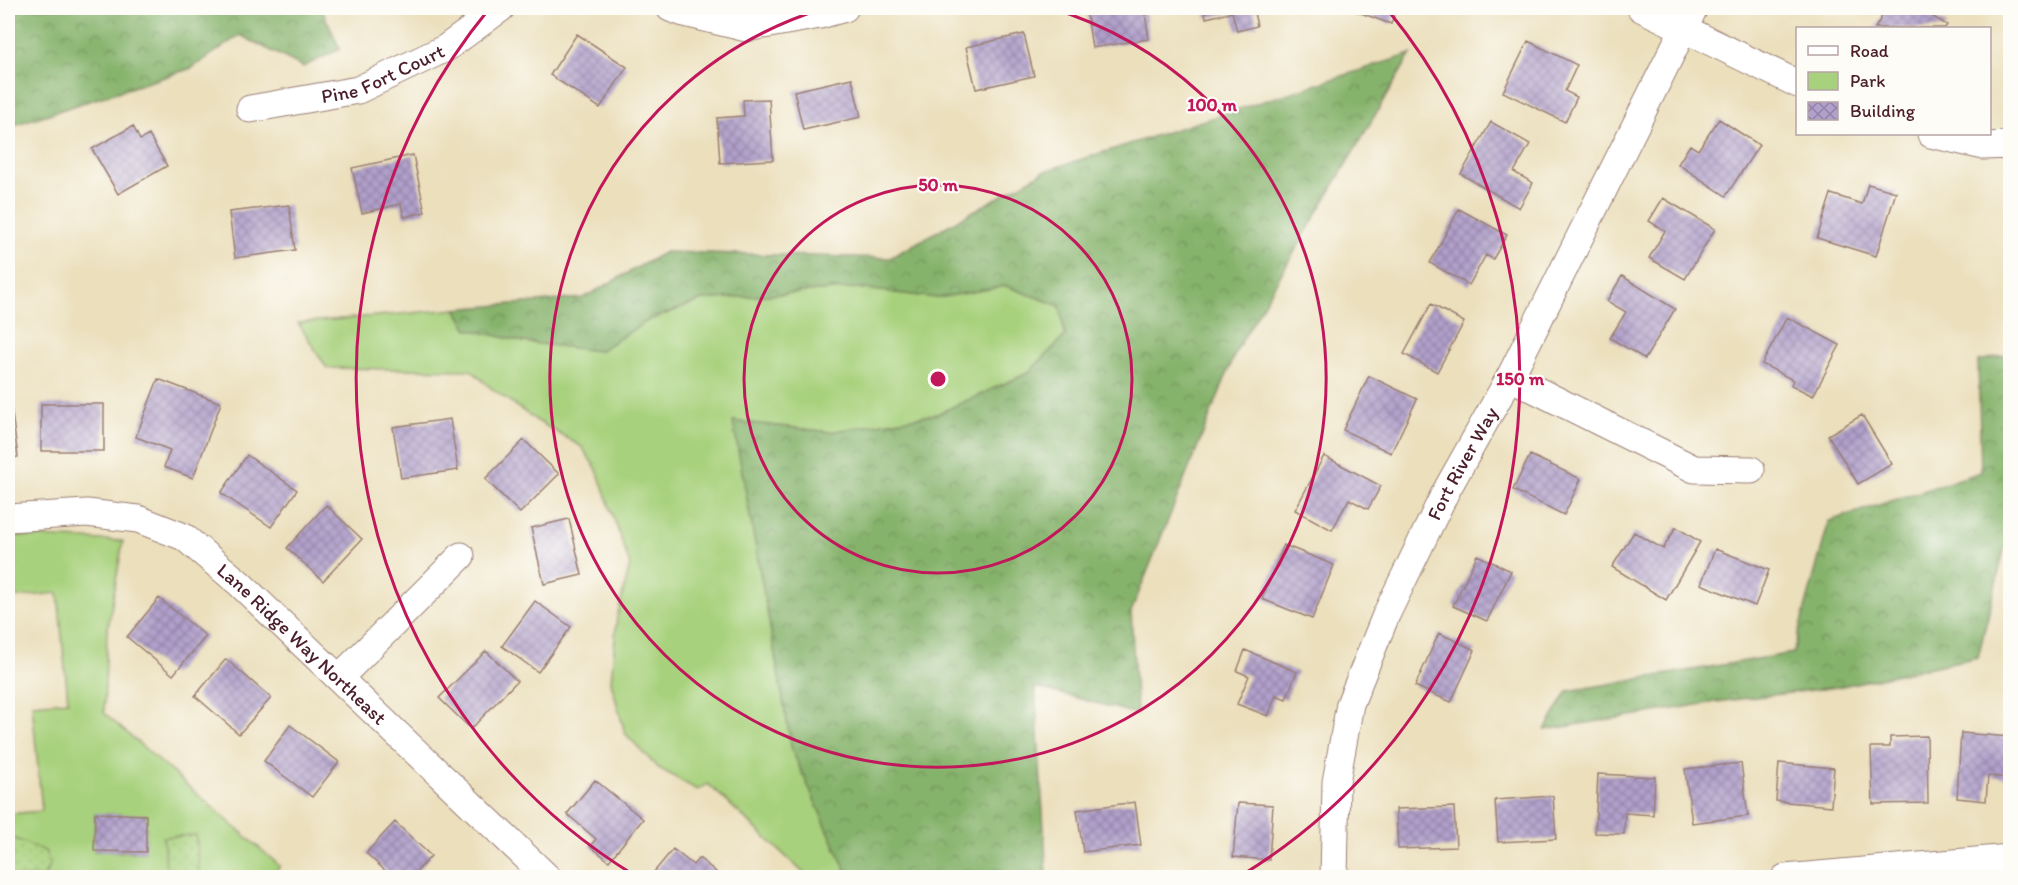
<svg xmlns="http://www.w3.org/2000/svg" width="2018" height="885" font-family="Itim,sans-serif">
<defs>
<pattern id="forest-crowns" width="20" height="18" patternUnits="userSpaceOnUse" patternTransform="scale(1.5)"><rect width="20" height="18" fill="#86b36c"/><path d="M2 6a3 3 0 1 1 6 0M12 15a3 3 0 1 1 6 0" fill="none" stroke="#709159"/></pattern>
<pattern id="park-dots" width="8" height="8" patternUnits="userSpaceOnUse" patternTransform="scale(1.5)"><rect width="8" height="8" fill="#a8d17d"/><path d="M2 2h.1M6 6h.1" fill="none" stroke="#92b36c" stroke-width="1.8" stroke-linecap="round"/></pattern>
<pattern id="building-cross-hatch" width="8" height="8" patternUnits="userSpaceOnUse" patternTransform="scale(1.5)"><rect width="8" height="8" fill="#b1a0cb"/><path d="M0 0l8 8M0 8l8-8" fill="none" stroke="#9282a5"/></pattern>
</defs>
<rect width="100%" height="100%" fill="#fdfcf7"/>
<filter id="ink" filterUnits="userSpaceOnUse"><feTurbulence type="fractalNoise" baseFrequency=".0167" numOctaves="2"/><feDisplacementMap in="SourceGraphic" scale="12" xChannelSelector="R" yChannelSelector="G"/><feConvolveMatrix kernelMatrix="1 2 1 2 8 2 1 2 1" color-interpolation-filters="sRGB"/></filter>
<filter id="wash" filterUnits="userSpaceOnUse"><feTurbulence type="fractalNoise" baseFrequency=".008" numOctaves="4" result="noise"/><feDisplacementMap in="SourceGraphic" scale="24" xChannelSelector="R" yChannelSelector="G"/><feGaussianBlur stdDeviation="1.35" result="paint"/><feColorMatrix in="noise" values="0 0 0 0 0 0 0 0 0 0 0 0 0 0 0 0 0 1.4 0 .05"/><feComposite in="paint" operator="in"/></filter>
<g filter="url(#wash)">
<rect width="100%" height="100%" fill="#ebdfbc"/>
<path fill="#a8d17d" stroke="#797854" stroke-width="1.5" fill-rule="evenodd" d="M 1006,286 L 1060,306 L 1065,336 L 1028,373 L 937,414 L 830,432 L 733,421 L 792,750 L 849,877 L 808,877 L 708,784 L 697,790 L 657,767 L 625,733 L 611,682 L 617,617 L 630,565 L 597,470 L 582,447 L 536,420 L 491,388 L 471,370 L 327,368 L 298,323 L 456,309 L 468,329 L 524,342 L 599,351 L 647,321 L 702,300 L 857,288 L 937,298 Z
M 19,536 L 123,541 L 107,632 L 104,713 L 280,866 L 271,877 L 148,878 L 147,875 L 97,874 L 97,877 L 44,877 L 50,863 L 45,852 L 8,836 L 8,814 L 42,811 L 32,704 L 68,701 L 58,593 L 8,598 L 8,538 ZM 95,814 L 146,815 L 145,852 L 94,851 Z"/>
<path fill="url(#forest-crowns)" stroke="#68694c" stroke-width="1.5" d="M 8,8 L 321,8 L 340,49 L 303,67 L 240,35 L 192,68 L 8,127 Z
M 1411,54 L 1237,349 L 1131,612 L 1137,714 L 1035,687 L 1047,877 L 849,877 L 792,750 L 733,421 L 830,432 L 937,414 L 1028,373 L 1065,336 L 1060,306 L 1006,286 L 937,298 L 857,288 L 702,300 L 647,321 L 599,351 L 524,342 L 468,329 L 456,309 L 583,298 L 665,252 L 890,258 L 1045,171 Z
M 2010,354 L 2010,538 L 2004,550 L 1978,657 L 1837,687 L 1716,702 L 1545,730 L 1568,691 L 1793,653 L 1829,521 L 1981,472 L 1978,361 Z"/>
<path fill="url(#park-dots)" stroke="#797854" stroke-width="1.5" d="M 196,835 L 199,874 L 167,877 L 163,837 Z
M 8,836 L 45,851 L 50,863 L 44,877 L 8,877 Z"/>
<g id="blocks">
<path fill="url(#building-cross-hatch)" d="M 1086,8 L 1144,8 L 1149,39 L 1092,48 Z
M 1204,8 L 1253,8 L 1257,26 L 1237,31 L 1232,12 L 1206,18 Z
M 1347,8 L 1397,8 L 1391,24 Z
M 1887,8 L 1918,8 L 1947,25 L 1945,28 L 1875,28 Z
M 577,34 L 627,67 L 600,108 L 550,75 Z
M 1024,34 L 1034,76 L 976,89 L 966,47 Z
M 1528,41 L 1577,65 L 1565,91 L 1577,97 L 1565,122 L 1503,92 Z
M 852,78 L 861,117 L 803,130 L 794,91 Z
M 769,99 L 773,160 L 720,163 L 717,118 L 744,116 L 743,100 Z
M 1719,119 L 1759,145 L 1726,196 L 1678,164 L 1690,145 L 1698,150 Z
M 1491,122 L 1530,144 L 1514,172 L 1533,183 L 1519,208 L 1461,174 Z
M 133,126 L 140,140 L 149,135 L 167,166 L 118,194 L 92,149 Z
M 413,155 L 425,212 L 404,217 L 401,204 L 362,213 L 352,168 Z
M 1868,184 L 1896,192 L 1876,256 L 1817,238 L 1831,194 L 1862,204 Z
M 1663,198 L 1715,229 L 1685,279 L 1649,258 L 1665,231 L 1649,221 Z
M 289,205 L 295,250 L 235,258 L 229,212 Z
M 1459,209 L 1507,235 L 1493,259 L 1486,255 L 1469,285 L 1430,263 Z
M 1622,276 L 1675,309 L 1645,359 L 1610,338 L 1626,312 L 1607,301 Z
M 1431,304 L 1464,322 L 1437,372 L 1404,354 Z
M 1787,317 L 1840,345 L 1813,396 L 1791,385 L 1793,380 L 1762,364 Z
M 1369,376 L 1417,399 L 1391,453 L 1343,430 Z
M 158,379 L 221,403 L 193,478 L 164,467 L 170,450 L 136,437 Z
M 8,399 L 10,399 L 18,457 L 8,459 Z
M 41,404 L 104,404 L 104,451 L 41,451 Z
M 1862,415 L 1892,464 L 1858,484 L 1828,435 Z
M 450,419 L 458,470 L 401,478 L 393,427 Z
M 524,440 L 559,474 L 520,513 L 485,479 Z
M 247,455 L 297,490 L 271,527 L 221,493 Z
M 1530,455 L 1581,479 L 1564,515 L 1513,490 Z
M 1324,456 L 1381,486 L 1368,509 L 1349,499 L 1332,530 L 1295,510 Z
M 326,505 L 362,539 L 323,581 L 287,548 Z
M 569,519 L 582,575 L 544,584 L 531,528 Z
M 1676,527 L 1700,542 L 1666,600 L 1612,567 L 1634,532 L 1663,549 Z
M 1284,545 L 1334,565 L 1312,619 L 1262,599 Z
M 1715,549 L 1769,570 L 1755,606 L 1701,584 Z
M 1477,555 L 1511,571 L 1487,621 L 1453,606 Z
M 159,598 L 206,636 L 173,675 L 127,637 Z
M 535,601 L 571,627 L 538,672 L 502,646 Z
M 1439,633 L 1475,650 L 1451,702 L 1415,686 Z
M 1245,650 L 1297,672 L 1286,699 L 1276,695 L 1268,716 L 1237,704 L 1249,676 L 1237,671 Z
M 486,651 L 517,681 L 471,729 L 439,698 Z
M 226,659 L 271,698 L 239,734 L 195,696 Z
M 290,725 L 339,762 L 312,797 L 264,761 Z
M 1961,733 L 2010,737 L 2010,778 L 1988,776 L 1986,801 L 1957,798 Z
M 1927,736 L 1928,803 L 1873,804 L 1871,747 L 1890,747 L 1890,737 Z
M 1741,763 L 1748,816 L 1692,823 L 1685,769 Z
M 1779,763 L 1834,768 L 1831,806 L 1776,801 Z
M 1598,774 L 1655,777 L 1653,815 L 1625,813 L 1624,834 L 1595,833 Z
M 595,780 L 643,819 L 609,861 L 590,846 L 596,839 L 567,814 Z
M 1553,796 L 1556,839 L 1498,842 L 1495,800 Z
M 1135,802 L 1141,845 L 1083,852 L 1077,810 Z
M 1238,803 L 1273,805 L 1269,860 L 1233,857 Z
M 1454,807 L 1456,847 L 1398,849 L 1396,809 Z
M 95,813 L 146,815 L 146,852 L 94,851 Z
M 395,822 L 431,856 L 411,878 L 393,878 L 366,853 Z
M 673,849 L 693,865 L 699,858 L 716,872 L 712,878 L 649,878 Z"/>
</g>
</g>
<g filter="url(#ink)">
<use href="#blocks" fill-opacity="0" stroke="#9a7f74" stroke-width="1.5"/>
<g fill="none" stroke-linecap="round" stroke-linejoin="round">
<g stroke="#9a7f74" stroke-width="29">
<g id="street">
<path d="M 670,8 L 684,13 L 746,28 L 820,15 L 845,8"/>
<path d="M 1641,8 L 1798,84"/>
<path id="s1" d="M 250,109 L 358,90 L 446,48 L 501,8"/>
<path d="M 1931,134 L 1984,146 L 2010,145"/>
<path d="M 1510,377 L 1694,469 L 1751,470"/>
<path id="s2" d="M 8,518 L 87,513 L 138,519 L 184,537 L 239,583 L 548,878"/>
<path d="M 339,678 L 461,556"/>
<path id="s3" d="M 1334,878 L 1336,782 L 1350,704 L 1386,615 L 1446,491 L 1510,377 L 1694,8"/>
<path d="M 1785,878 L 2010,858"/>
</g>
</g>
<use href="#street" stroke="#fff" stroke-width="27"/>
</g>
</g>
<g fill="none" stroke="#c2185b" stroke-width="3">
<circle cx="938" cy="379" r="194"/>
<path d="M1051 8A388 388 0 1 1 825 8"/>
<path d="M634 875A582 582 0 0 1 489 9M1387 9A582 582 0 0 1 1242 875"/>
</g>
<g text-anchor="middle" dominant-baseline="central" stroke-width="4.5" stroke-linejoin="round" paint-order="stroke">
<g font-size="20" fill="#4a1f2b" stroke="#fdfcf7">
<text stroke="none"><textPath href="#s1" startOffset="138">Pine Fort Court</textPath></text>
<text stroke="none"><textPath href="#s3" startOffset="441">Fort River Way</textPath></text>
<text stroke="none"><textPath href="#s2" startOffset="339">Lane Ridge Way Northeast</textPath></text>
</g>
</g>
<circle cx="938" cy="379" r="9" fill="#c2185b" stroke="#fdfcf7" stroke-width="3"/>
<g font-size="18" text-anchor="middle" font-weight="bold" fill="#c2185b" stroke="#fdfcf7" stroke-width="4.5" stroke-linejoin="round" paint-order="stroke">
<text x="1212" y="111">100 m</text>
<text x="938" y="191">50 m</text>
<text x="1520" y="385">150 m</text>
</g>
<rect width="2018" height="885" fill="none" stroke="#fdfcf7" stroke-width="30"/>
<rect x="1796" y="27" width="195" height="108" fill="#fdfcf7" stroke="#b5a4a5" stroke-width="1.5"/>
<rect x="1808" y="46" width="30" height="9" fill="#ffffff" stroke="#b5a4a5" stroke-width="1.5"/>
<text x="1850" y="57" font-size="18" fill="#4a1f2b">Road</text>
<rect x="1808" y="72" width="30" height="18" fill="#a8d17d" stroke="#b5a4a5" stroke-width="1.5"/>
<text x="1850" y="87" font-size="18" fill="#4a1f2b">Park</text>
<rect x="1808" y="102" width="30" height="18" fill="url(#building-cross-hatch)" stroke="#b5a4a5" stroke-width="1.5"/>
<text x="1850" y="117" font-size="18" fill="#4a1f2b">Building</text>
</svg>
